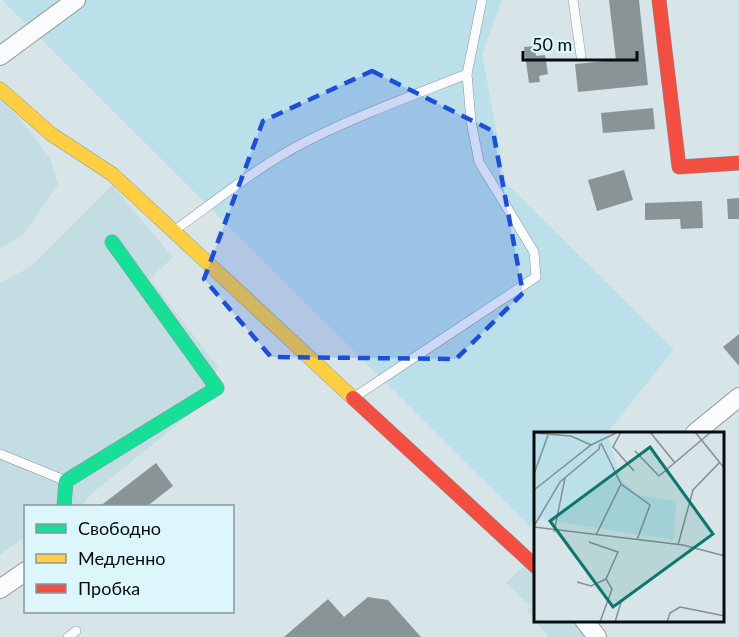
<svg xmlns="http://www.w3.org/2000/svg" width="739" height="637" font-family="Lato,sans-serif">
<rect width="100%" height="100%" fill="#d7e5e8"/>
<path fill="#c4dde3" d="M 0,100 L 21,120 L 50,158 L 58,185 L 22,236 L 0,248 Z
M 112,185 L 173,257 L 150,279 L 218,367 L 204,403 L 89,496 L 82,506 L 26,506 L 25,543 L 21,539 L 0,555 L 0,283 L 30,267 Z
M 526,564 L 535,572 L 535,620 L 579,621 L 593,637 L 549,637 L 527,611 L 531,607 L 506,583 Z"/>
<path fill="#bbe0e9" d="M 2,0 L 502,0 L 482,54 L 506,183 L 674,349 L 607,433 L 535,433 L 535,522 L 530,527 Z"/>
<path fill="#899496" d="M 609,0 L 639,0 L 648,85 L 578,92 L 575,64 L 616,60 Z
M 535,46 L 536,56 L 545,55 L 548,74 L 539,76 L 540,82 L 529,83 L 524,47 Z
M 653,108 L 655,129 L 603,133 L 601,113 Z
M 624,170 L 633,200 L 597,211 L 588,180 Z
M 739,198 L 739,219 L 728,219 L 727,199 Z
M 702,201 L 703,228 L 681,229 L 680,219 L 645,220 L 645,203 Z
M 739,334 L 739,366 L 723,347 Z
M 156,463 L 173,486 L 146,507 L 99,507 Z
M 368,597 L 388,600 L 421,637 L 284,637 L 328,599 L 344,617 Z"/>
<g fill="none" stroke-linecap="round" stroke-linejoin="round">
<g stroke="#8e989a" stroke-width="10">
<path id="lane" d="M 573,0 L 581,56
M 175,230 C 218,199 260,165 307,141 C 359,115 414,95 467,74
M 356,396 L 536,277 L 534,252 L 479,162 L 471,121 L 467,74 L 482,0
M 0,454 L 64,480
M 68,637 L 76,631"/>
</g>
<g stroke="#8e989a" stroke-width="20">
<path id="street" d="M 0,56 L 76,0
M 695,433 L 739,397
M 0,589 L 26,571
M 584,620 L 597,637"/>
</g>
<g stroke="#8e989a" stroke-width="15">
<path id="fast" d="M 64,506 L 66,481 L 217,388 L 112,242"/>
</g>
<g stroke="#8e989a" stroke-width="15">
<path id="slow" d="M 0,89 L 51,134 L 112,174 L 353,398"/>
</g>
<g stroke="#8e989a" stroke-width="15">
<path id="jam" d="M 659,0 L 679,167 L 739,163
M 353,398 L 535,566"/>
</g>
<use href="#lane" stroke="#f9fbfc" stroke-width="9"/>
<use href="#street" stroke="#f9fbfc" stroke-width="18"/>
<use href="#fast" stroke="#16e098" stroke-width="14"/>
<use href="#slow" stroke="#ffcf43" stroke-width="14"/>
<use href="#jam" stroke="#f24e42" stroke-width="14"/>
</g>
<path fill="#1d4ed8" fill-opacity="0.2" stroke="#1d4ed8" stroke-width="4.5" stroke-dasharray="12 8" stroke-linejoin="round" d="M 372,71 L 493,131 L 523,293 L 456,359 L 271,357 L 204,279 L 263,121 Z"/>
<g transform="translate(534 432)">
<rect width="190" height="190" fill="#d7e5e8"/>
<path d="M 0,0 L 73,0 L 87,48 L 103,63 L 142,69 L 140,108 L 0,86 Z" fill="#bbe0e9"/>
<path fill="none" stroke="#838f91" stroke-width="1.5" d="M 87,0 L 79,15 L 100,39M 116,0 L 141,31M 161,0 L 191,37M 0,1 L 37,4 L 57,13M 67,11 L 87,52 L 116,73 L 103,108M 101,19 L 125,44 L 177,0M 0,42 L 14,3M 0,58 L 57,13 L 82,1M 0,94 L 26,50 L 65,17 L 66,12M 0,95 L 149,113 L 191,124M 20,100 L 31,46M 62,103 L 87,52M 55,110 L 84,120 L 72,147 L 78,157 L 66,190M 144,113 L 159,58 L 186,30M 43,150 L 57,154 L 72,147M 81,190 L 88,167M 133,190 L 136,181 L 146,175 L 191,184"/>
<path fill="#0f766e" fill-opacity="0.15" stroke="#0f766e" stroke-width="3" d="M 116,15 L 179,102 L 79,175 L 16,89 Z"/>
<rect width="190" height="190" fill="none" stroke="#050d0f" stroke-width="3"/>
</g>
<rect x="24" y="505" width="210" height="108" fill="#ddf6fc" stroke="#87999d" stroke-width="1.5"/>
<rect x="36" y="524" width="30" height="9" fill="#16e098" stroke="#87999d" stroke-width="1.5"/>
<text x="78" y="535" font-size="18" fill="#050d0f">Свободно</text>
<rect x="36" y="554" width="30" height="9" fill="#ffcf43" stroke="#87999d" stroke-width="1.5"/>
<text x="78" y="565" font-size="18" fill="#050d0f">Медленно</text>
<rect x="36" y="584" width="30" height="9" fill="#f24e42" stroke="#87999d" stroke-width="1.5"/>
<text x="78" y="595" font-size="18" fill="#050d0f">Пробка</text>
<path d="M523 51v9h114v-9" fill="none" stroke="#050d0f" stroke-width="3"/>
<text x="532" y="51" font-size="18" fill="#050d0f" stroke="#ddf6fc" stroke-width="4.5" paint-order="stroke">50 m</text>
</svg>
